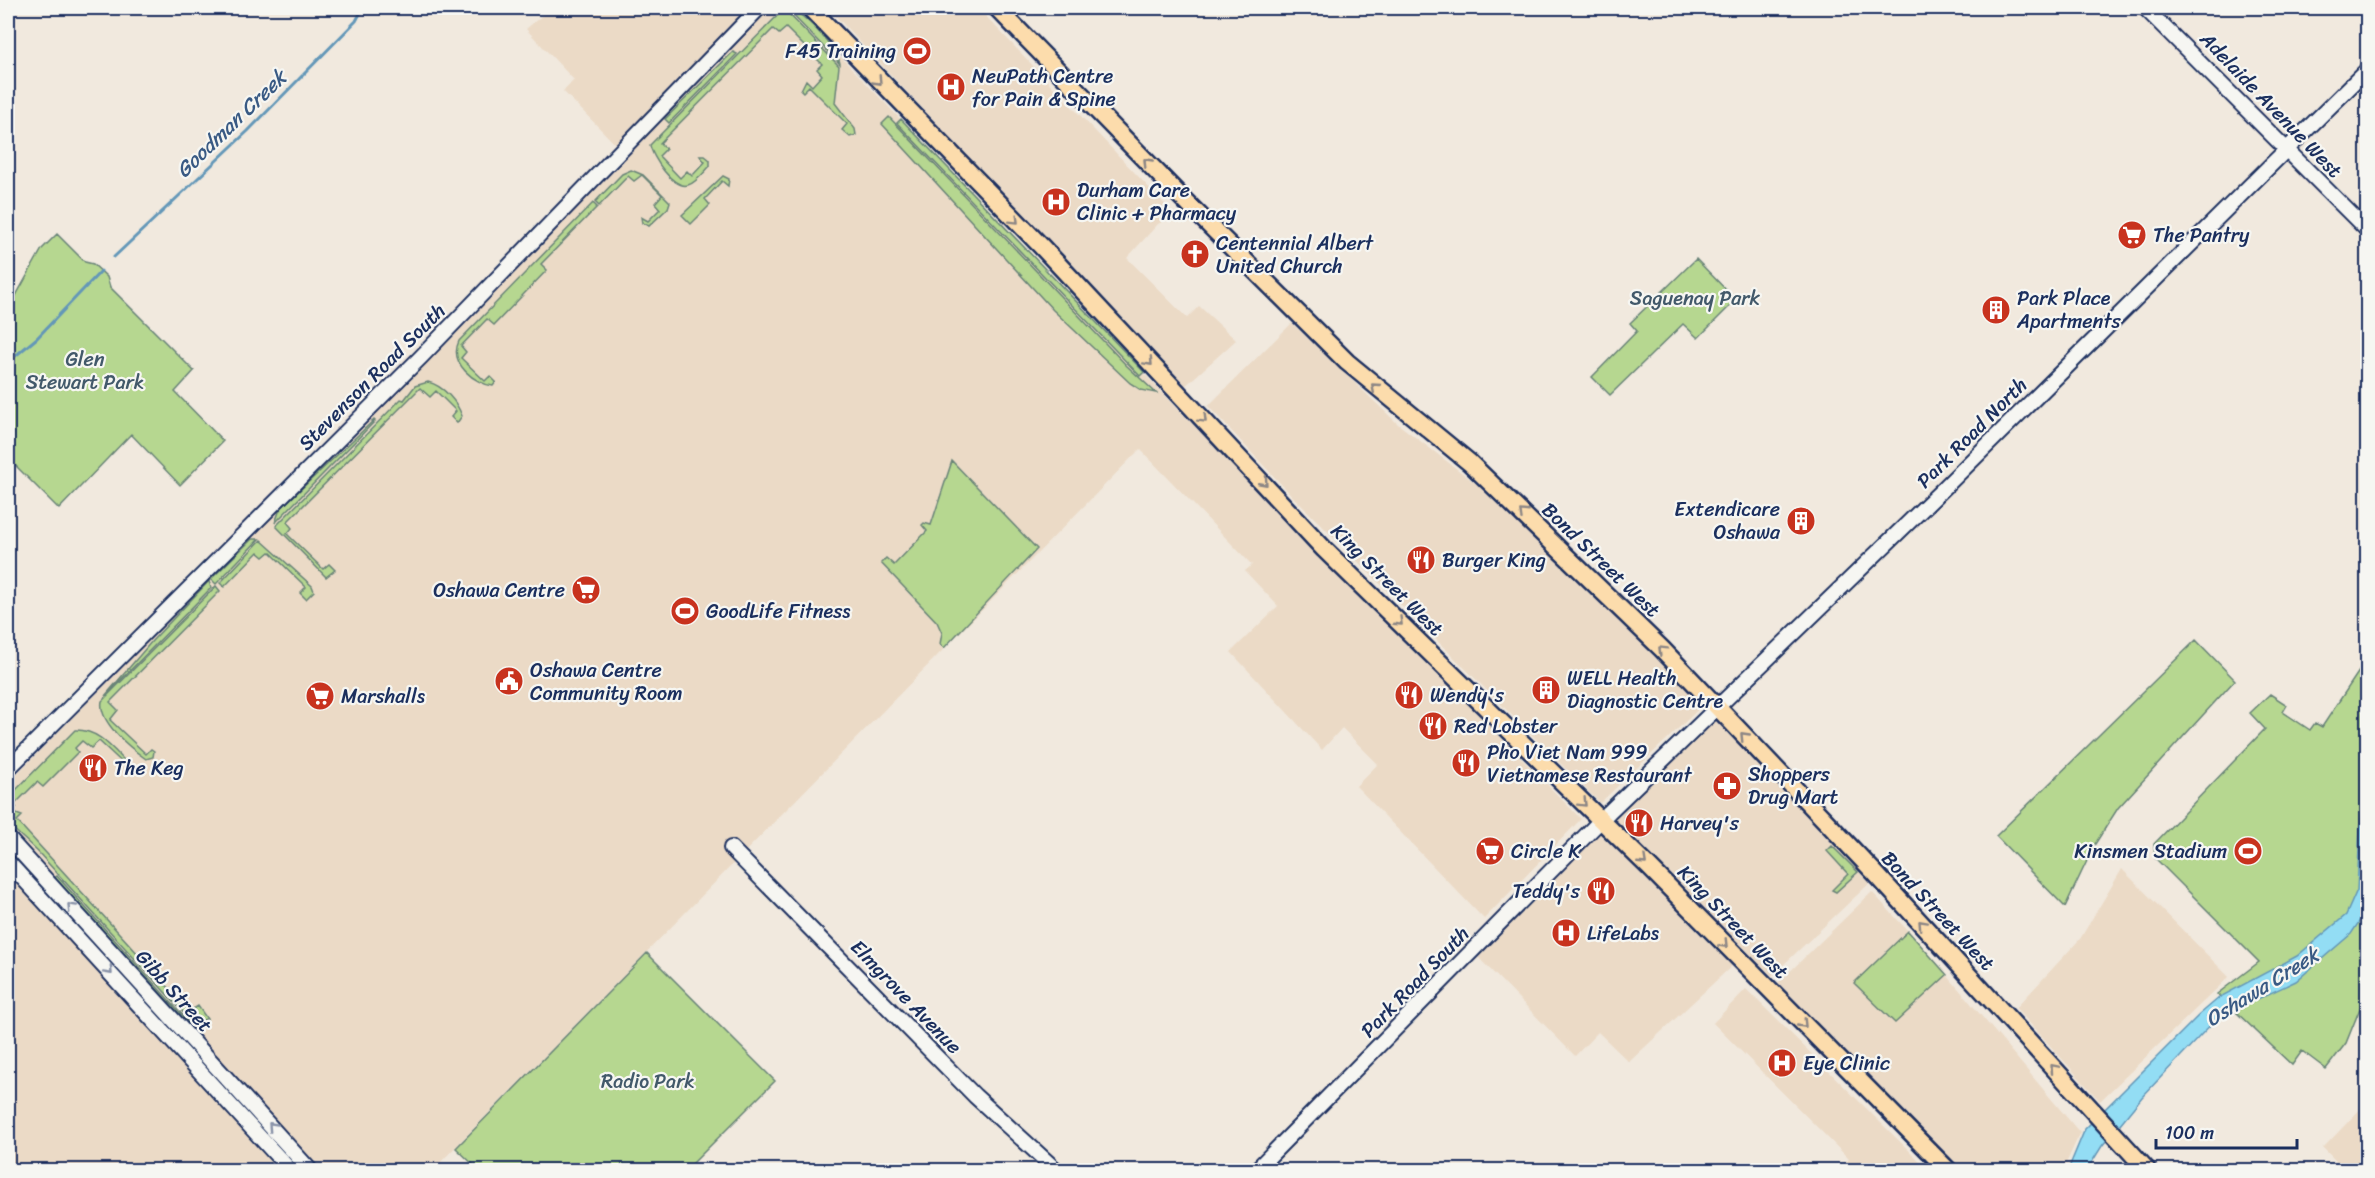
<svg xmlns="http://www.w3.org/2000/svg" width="2375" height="1178" font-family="Sriracha,sans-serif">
<rect width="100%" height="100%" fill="#f1e9de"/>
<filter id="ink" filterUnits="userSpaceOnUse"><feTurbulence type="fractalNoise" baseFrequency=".0167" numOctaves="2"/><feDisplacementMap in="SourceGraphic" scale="12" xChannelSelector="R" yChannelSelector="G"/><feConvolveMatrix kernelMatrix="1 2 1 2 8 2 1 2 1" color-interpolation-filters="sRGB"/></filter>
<g filter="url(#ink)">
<path fill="#ebdac6" d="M 551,8 L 794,8 L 1179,410 L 1581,819 L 1484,919 L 1356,786 L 1378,764 L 1342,728 L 1322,750 L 1231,652 L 1278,606 L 1245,571 L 1252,565 L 1140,449 L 433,1170 L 8,1170 L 8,783 L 627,156 L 563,91 L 574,80 L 526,29 Z
M 828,8 L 978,8 L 1175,215 L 1158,224 L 1127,258 L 1187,318 L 1199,306 L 1236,340 L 1184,387 Z
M 1292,323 L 1398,424 L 1508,508 L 1703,705 L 1600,803 L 1295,499 L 1208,406 Z
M 1718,714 L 1874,879 L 1760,987 L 1735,963 L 1629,1062 L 1598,1032 L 1575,1056 L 1475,954 Z
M 2122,869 L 2229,977 L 2100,1101 L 2016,1008 L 2080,939 Z
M 1872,892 L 1908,931 L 1854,983 L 1895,1022 L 1947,975 L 2080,1133 L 2063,1170 L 1960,1170 L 1775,986 Z
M 1746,989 L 1884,1126 L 1929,1170 L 1838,1170 L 1849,1159 L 1713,1023 Z
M 2367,1102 L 2367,1170 L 2345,1170 L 2323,1148 Z"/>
<path fill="#b6d790" stroke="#688377" stroke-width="1.5" d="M 786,8 C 799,7 839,50 840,64 Z
M 784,9 L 839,66 L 835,103 L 855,129 L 856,135 L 850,137 L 842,130 L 847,124 L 809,86 L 803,92 L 801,90 L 806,80 L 812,86 L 822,75 L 817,69 L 822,64 L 786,28 L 779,34 L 773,29 L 660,143 L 666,149 L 659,156 L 680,178 L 687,171 L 692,176 L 705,162 L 700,156 L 705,156 L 710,160 L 710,166 C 704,172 696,183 688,185 C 673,189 652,157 650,145 Z
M 733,52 L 737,54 L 669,123 L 665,119 Z
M 889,117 L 1127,366 L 1156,393 L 1141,390 L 1130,383 L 1053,310 L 882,124 Z
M 901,119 L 1144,372 L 1140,376 L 897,123 Z
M 631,170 L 643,175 L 670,202 L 668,208 L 649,226 L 642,223 L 641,217 L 648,221 L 660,209 L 655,203 L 662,195 L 642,175 L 634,181 L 628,176 L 599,206 L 595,202 L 622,174 Z
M 723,176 L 729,179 L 728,186 L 722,181 L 705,199 L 710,205 L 691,224 L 682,215 Z
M 593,203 L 597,207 L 541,264 L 547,270 L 494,325 L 487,319 L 461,346 L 466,352 L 461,358 L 485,381 L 490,376 L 496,382 L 493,386 C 476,384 448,364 459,341 Z
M 57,234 L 85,262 L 93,264 L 107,277 L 110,287 L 194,371 L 175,392 L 223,441 L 180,485 L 131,434 L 59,509 L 8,458 L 8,310 L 42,249 Z
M 1696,259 L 1736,300 L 1698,338 L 1683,324 L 1610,395 L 1592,377 L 1637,331 L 1630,323 Z
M 428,382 C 444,386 457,402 462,416 L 457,423 L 451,417 L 456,411 L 436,391 L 430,397 L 420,388 L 287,522 L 292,528 L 287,534 L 323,569 L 329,564 L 335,570 L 326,577 L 276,526 L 401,399 L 404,400 L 415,386 Z
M 374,420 L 375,421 L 275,523 L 280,509 Z
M 952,461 L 1037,549 L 944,648 L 940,644 L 942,633 L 937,622 L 881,563 L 886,558 L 894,565 L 927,531 L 922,525 L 924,523 L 931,525 Z
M 252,539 L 259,539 L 216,584 L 211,579 Z
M 261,540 L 312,586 L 314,591 L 306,599 L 300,593 L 306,587 L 270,552 L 264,557 L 258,552 L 224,587 L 220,583 Z
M 209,581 L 211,588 L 105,696 L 152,641 Z
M 216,586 L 220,591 L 110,702 L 118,710 L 110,720 L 146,754 L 151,749 L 154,751 L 153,757 L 146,759 C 130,748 98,722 102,701 Z
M 2196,640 L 2235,680 L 2118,808 L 2095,844 L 2065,907 L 1996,836 Z
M 2367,659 L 2367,991 L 2346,1043 L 2326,1069 L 2302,1051 L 2292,1065 L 2217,994 L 2259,962 L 2155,858 L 2154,844 L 2265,729 L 2250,713 L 2270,694 L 2287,705 L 2283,712 L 2310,730 L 2315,723 L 2322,727 Z
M 75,730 C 100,729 114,751 131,767 L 129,769 L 99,741 L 91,748 L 82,741 L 75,748 L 78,752 L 43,787 L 37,782 L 14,805 L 16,807 L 8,809 L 8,798 Z
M 8,811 L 22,816 L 17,821 L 190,1011 L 198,1006 L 207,1019 L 192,1022 L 38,852 L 8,824 Z
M 1832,846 L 1858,872 L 1836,892 L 1832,890 L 1848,874 L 1827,851 Z
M 57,876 L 186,1019 L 189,1024 L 184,1022 L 53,879 Z
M 1908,931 L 1947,975 L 1895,1023 L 1854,983 Z
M 647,953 L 775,1081 L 686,1170 L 479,1170 L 456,1148 Z"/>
<path fill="#93ddf4" stroke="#6397b8" stroke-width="1.5" d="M 2367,810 L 2367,910 L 2351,934 L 2296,981 L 2217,1018 L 2142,1097 L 2102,1146 L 2087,1170 L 2068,1170 L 2085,1129 L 2199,1015 L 2220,997 L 2297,956 L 2346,915 L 2357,890 L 2360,828 L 2362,815 Z"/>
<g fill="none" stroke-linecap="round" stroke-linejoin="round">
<path stroke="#6397b8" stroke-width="3" d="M 114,257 L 248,131 L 356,21 L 363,8
M 8,362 L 37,338 L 101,271
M 8,422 L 12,434 L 8,446"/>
<g stroke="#1b2f5e" stroke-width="18">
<path id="secondary" d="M 2145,8 L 2368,231
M 8,769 L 421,357 L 759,8
M 8,838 L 310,1170
M 731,848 L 975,1096 L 1056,1170
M 8,862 L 290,1170
M 1256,1170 L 1609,812 L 1939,493 L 2368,69"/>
</g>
<g stroke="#1b2f5e" stroke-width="21">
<path id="primary" d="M 810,8 L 1041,246 L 1324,549 L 1649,867 L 1948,1170
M 997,8 L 1188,204 L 1347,362 L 1470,463 L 1662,649 L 1875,873 L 2147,1170"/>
</g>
<use href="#secondary" stroke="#f6f6f2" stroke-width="14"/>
<use href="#primary" stroke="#fcdcac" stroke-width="16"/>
</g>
<defs><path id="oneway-chevron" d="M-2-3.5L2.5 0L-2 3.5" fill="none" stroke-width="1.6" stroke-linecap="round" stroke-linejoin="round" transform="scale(1.5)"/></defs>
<g stroke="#8c8685">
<use href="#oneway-chevron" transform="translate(878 81) rotate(46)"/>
<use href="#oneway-chevron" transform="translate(1147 162) rotate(-134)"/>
<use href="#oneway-chevron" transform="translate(1015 220) rotate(45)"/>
<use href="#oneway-chevron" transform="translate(1149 362) rotate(47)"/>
<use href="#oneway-chevron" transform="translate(1375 387) rotate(-139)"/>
<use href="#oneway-chevron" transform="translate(1203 419) rotate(45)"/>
<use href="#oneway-chevron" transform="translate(1264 482) rotate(48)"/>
<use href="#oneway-chevron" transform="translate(1523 513) rotate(-136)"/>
<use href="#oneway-chevron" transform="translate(1399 622) rotate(44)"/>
<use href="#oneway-chevron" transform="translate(1662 650) rotate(-135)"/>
<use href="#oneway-chevron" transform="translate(1744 736) rotate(-134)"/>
<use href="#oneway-chevron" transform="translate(1583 803) rotate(45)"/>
<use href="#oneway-chevron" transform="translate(1643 861) rotate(43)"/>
<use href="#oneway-chevron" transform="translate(1922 924) rotate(-133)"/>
<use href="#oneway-chevron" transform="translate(1724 944) rotate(46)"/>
<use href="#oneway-chevron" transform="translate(1803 1024) rotate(46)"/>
<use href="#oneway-chevron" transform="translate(2054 1068) rotate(-131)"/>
</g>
<g stroke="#8892a8">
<use href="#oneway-chevron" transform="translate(71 907) rotate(-133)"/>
<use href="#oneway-chevron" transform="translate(109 971) rotate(47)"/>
<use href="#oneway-chevron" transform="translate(272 1126) rotate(-133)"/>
</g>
</g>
<defs>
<g id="stadium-disc" transform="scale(1.5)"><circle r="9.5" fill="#c8321e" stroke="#f6f6f2"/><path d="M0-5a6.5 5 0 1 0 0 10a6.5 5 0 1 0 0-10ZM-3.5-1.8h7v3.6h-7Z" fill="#fff"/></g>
<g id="hospital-disc" transform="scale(1.5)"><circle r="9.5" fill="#c8321e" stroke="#f6f6f2"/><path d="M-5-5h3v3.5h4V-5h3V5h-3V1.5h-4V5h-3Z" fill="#fff"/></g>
<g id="supermarket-disc" transform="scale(1.5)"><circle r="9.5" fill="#c8321e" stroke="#f6f6f2"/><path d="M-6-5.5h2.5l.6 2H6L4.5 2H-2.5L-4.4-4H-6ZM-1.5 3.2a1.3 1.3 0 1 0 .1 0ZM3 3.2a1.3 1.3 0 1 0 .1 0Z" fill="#fff"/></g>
<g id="church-disc" transform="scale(1.5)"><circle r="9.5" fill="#c8321e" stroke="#f6f6f2"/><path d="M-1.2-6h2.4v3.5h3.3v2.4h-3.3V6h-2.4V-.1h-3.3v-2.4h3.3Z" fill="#fff"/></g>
<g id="building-disc" transform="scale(1.5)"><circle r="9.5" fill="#c8321e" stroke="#f6f6f2"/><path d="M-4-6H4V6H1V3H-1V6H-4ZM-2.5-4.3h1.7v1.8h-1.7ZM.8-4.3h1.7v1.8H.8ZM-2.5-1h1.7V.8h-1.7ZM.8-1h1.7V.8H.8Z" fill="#fff"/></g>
<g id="restaurant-disc" transform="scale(1.5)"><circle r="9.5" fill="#c8321e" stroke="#f6f6f2"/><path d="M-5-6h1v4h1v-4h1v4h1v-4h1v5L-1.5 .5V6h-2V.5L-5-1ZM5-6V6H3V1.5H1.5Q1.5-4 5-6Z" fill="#fff"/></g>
<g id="civic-disc" transform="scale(1.5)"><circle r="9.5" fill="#c8321e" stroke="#f6f6f2"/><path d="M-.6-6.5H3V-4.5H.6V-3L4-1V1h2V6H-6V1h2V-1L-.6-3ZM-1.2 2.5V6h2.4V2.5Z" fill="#fff"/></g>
<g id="pharmacy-disc" transform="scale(1.5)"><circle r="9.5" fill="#c8321e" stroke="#f6f6f2"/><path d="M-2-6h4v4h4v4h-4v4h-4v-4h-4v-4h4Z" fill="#fff"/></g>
</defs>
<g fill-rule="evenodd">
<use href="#stadium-disc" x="917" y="51"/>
<use href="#hospital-disc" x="951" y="87"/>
<use href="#hospital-disc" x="1056" y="202"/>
<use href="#supermarket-disc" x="2132" y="235"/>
<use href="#church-disc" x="1195" y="254"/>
<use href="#building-disc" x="1996" y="310"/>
<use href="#building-disc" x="1801" y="521"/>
<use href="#restaurant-disc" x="1421" y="560"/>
<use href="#supermarket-disc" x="586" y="590"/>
<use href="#stadium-disc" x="685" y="611"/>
<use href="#civic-disc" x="509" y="681"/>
<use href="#building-disc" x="1546" y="690"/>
<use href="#restaurant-disc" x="1409" y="695"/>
<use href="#supermarket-disc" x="320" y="696"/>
<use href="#restaurant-disc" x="1433" y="726"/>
<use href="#restaurant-disc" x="1466" y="763"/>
<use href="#restaurant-disc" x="93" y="768"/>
<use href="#pharmacy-disc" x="1727" y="786"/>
<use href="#restaurant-disc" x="1639" y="823"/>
<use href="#supermarket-disc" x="1490" y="851"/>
<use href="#stadium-disc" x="2248" y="851"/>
<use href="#restaurant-disc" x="1601" y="891"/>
<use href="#hospital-disc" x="1566" y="933"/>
<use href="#hospital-disc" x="1782" y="1063"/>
</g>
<g text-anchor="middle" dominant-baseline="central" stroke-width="4.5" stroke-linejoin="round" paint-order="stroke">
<g font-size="20" fill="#1b2f5e" stroke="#f6f6f2" text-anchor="start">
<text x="896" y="51" text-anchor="end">F45 Training</text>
<text x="972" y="76">NeuPath Centre<tspan x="972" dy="23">for Pain &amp; Spine</tspan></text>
<text x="1077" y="190">Durham Care<tspan x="1077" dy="23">Clinic + Pharmacy</tspan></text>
<text x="2153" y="235">The Pantry</text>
<text x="1216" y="243">Centennial Albert<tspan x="1216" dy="23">United Church</tspan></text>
<text x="2017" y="298">Park Place<tspan x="2017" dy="23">Apartments</tspan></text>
<text x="1780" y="509" text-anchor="end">Extendicare<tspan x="1780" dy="23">Oshawa</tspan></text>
<text x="1442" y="560">Burger King</text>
<text x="565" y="590" text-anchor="end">Oshawa Centre</text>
<text x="706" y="611">GoodLife Fitness</text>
<text x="530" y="670">Oshawa Centre<tspan x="530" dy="23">Community Room</tspan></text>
<text x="1567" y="678">WELL Health<tspan x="1567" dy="23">Diagnostic Centre</tspan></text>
<text x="1430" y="695">Wendy's</text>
<text x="341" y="696">Marshalls</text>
<text x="1454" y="726">Red Lobster</text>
<text x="1487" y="752">Pho Viet Nam 999<tspan x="1487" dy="23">Vietnamese Restaurant</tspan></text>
<text x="114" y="768">The Keg</text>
<text x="1748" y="774">Shoppers<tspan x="1748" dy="23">Drug Mart</tspan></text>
<text x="1660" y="823">Harvey's</text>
<text x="1511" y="851">Circle K</text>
<text x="2227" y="851" text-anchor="end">Kinsmen Stadium</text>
<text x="1580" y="891" text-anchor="end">Teddy's</text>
<text x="1587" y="933">LifeLabs</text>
<text x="1803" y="1063">Eye Clinic</text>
</g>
<g font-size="20" fill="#1b2f5e" stroke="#f6f6f2">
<text transform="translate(2271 105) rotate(46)">Adelaide Avenue West</text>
<text transform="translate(372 377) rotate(-45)">Stevenson Road South</text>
<text transform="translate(1972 433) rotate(-45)">Park Road North</text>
<text transform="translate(1601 560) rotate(44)">Bond Street West</text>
<text transform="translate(1387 580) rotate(45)">King Street West</text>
<text transform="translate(1938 911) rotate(47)">Bond Street West</text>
<text transform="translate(1733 922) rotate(46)">King Street West</text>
<text transform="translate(1415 982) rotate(-46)">Park Road South</text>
<text transform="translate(174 991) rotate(48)">Gibb Street</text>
<text transform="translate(906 997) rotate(46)">Elmgrove Avenue</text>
</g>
<g font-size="20" fill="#42596a" stroke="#f6f6f2">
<text x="1695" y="298">Saguenay Park</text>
<text x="85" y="359">Glen<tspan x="85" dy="23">Stewart Park</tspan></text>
<text x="648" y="1081">Radio Park</text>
</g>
<g font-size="21" font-style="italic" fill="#395a84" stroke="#f6f6f2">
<text transform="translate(231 124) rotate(-44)">Goodman Creek</text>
<text transform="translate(2262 987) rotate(-32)">Oshawa Creek</text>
</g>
</g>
<rect width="2375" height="1178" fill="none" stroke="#f6f6f2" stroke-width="30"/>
<rect x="15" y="15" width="2345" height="1148" fill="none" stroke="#1b2f5e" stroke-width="2" filter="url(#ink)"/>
<path d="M2156 1139v9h141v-9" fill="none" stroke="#1b2f5e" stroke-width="3"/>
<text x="2165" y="1139" font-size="18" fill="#1b2f5e" stroke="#f6f6f2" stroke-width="4.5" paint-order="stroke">100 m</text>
</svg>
